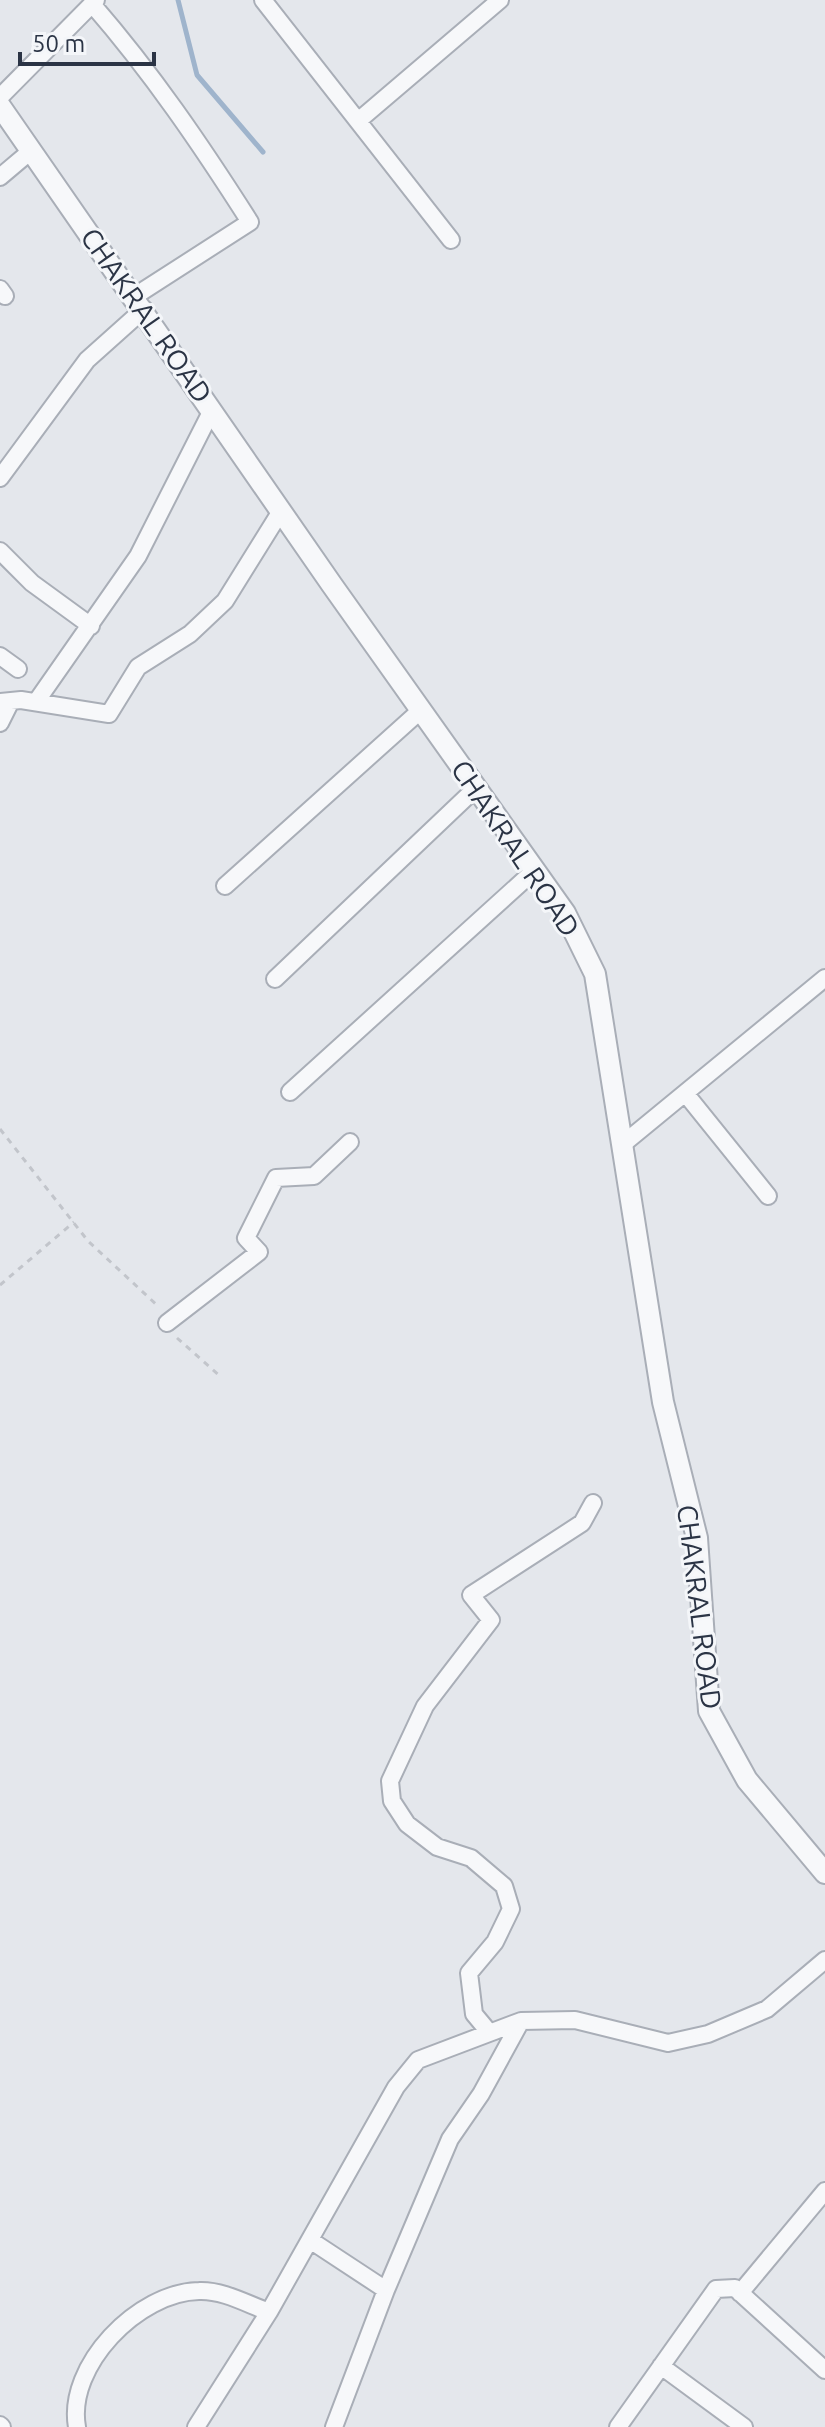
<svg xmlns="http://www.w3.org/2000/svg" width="825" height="2427" font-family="Ubuntu,sans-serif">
<rect width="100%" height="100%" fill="#e4e7ec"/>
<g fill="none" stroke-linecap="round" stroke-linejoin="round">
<path stroke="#9fb4cc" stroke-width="5" d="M 178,0 L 197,75 L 263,152"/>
<g stroke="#a9aeb7" stroke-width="20">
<path id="minor" d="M 263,0 L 451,240
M 92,4 C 152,73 201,145 250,222 L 135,296
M 0,97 L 96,0
M 358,121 L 500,0
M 0,177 L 32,150
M 0,289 L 5,296
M 0,478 L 87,360 L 144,309
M 0,551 L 32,583 L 91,626
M 0,656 L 18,669
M 0,702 L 21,700 L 109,714 L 138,667 L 190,634 L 225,601 L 281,511
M 36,702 L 138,556 L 212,410
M 0,723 L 11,701
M 225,886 L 421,710
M 275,979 L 476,788
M 290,1092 L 535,870
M 685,1093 L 768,1196
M 623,1144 L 825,978
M 167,1323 L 259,1252 L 246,1238 L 276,1178 L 314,1176 L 350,1142
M 489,2032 L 474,2014 L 469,1973 L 495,1942 L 511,1909 L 504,1886 L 471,1858 L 437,1847 L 407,1824 L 392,1801 L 390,1781 L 425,1706 L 491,1620 L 471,1595 L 582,1523 L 593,1503
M 310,2240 L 386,2290
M 740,2293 L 825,2191
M 661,2366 L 744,2427
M 0,2425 L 2,2427
M 77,2427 C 66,2366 138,2292 199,2291 C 223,2290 247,2304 269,2312
M 196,2427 L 269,2312 L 396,2087 L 418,2060 L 521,2021 L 575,2020 L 668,2043 L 708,2034 L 767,2009 L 825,1960
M 334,2427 L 386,2290 L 450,2139 L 481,2094 L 521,2021
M 618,2427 L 716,2289 L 735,2288 L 825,2370"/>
</g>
<g stroke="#a9aeb7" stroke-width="24">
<path id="tertiary" d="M 0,106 L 332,585 L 565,913 L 595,974 L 663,1402 L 697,1538 L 709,1711 L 747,1780 L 825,1873"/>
</g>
<path stroke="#c2c5cb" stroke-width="3" stroke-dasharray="6 6" stroke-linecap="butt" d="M 0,1129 L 88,1241 L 159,1307
M 0,1285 L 74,1222
M 177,1338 L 220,1376"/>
<use href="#minor" stroke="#f7f8fa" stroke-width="16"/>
<use href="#tertiary" stroke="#f7f8fa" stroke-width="20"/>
</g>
<g text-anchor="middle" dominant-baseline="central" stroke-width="6" stroke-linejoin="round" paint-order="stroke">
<g font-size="28" fill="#2b3445" stroke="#f4f6f9">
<text transform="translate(147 315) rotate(55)">CHAKRAL ROAD</text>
<text transform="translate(516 848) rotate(56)">CHAKRAL ROAD</text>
<text transform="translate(700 1607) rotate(83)">CHAKRAL ROAD</text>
</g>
</g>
<path d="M20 52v12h134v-12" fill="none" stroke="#2b3445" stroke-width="4"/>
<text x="32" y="52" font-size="24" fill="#2b3445" stroke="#f4f6f9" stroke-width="6" paint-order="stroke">50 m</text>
</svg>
